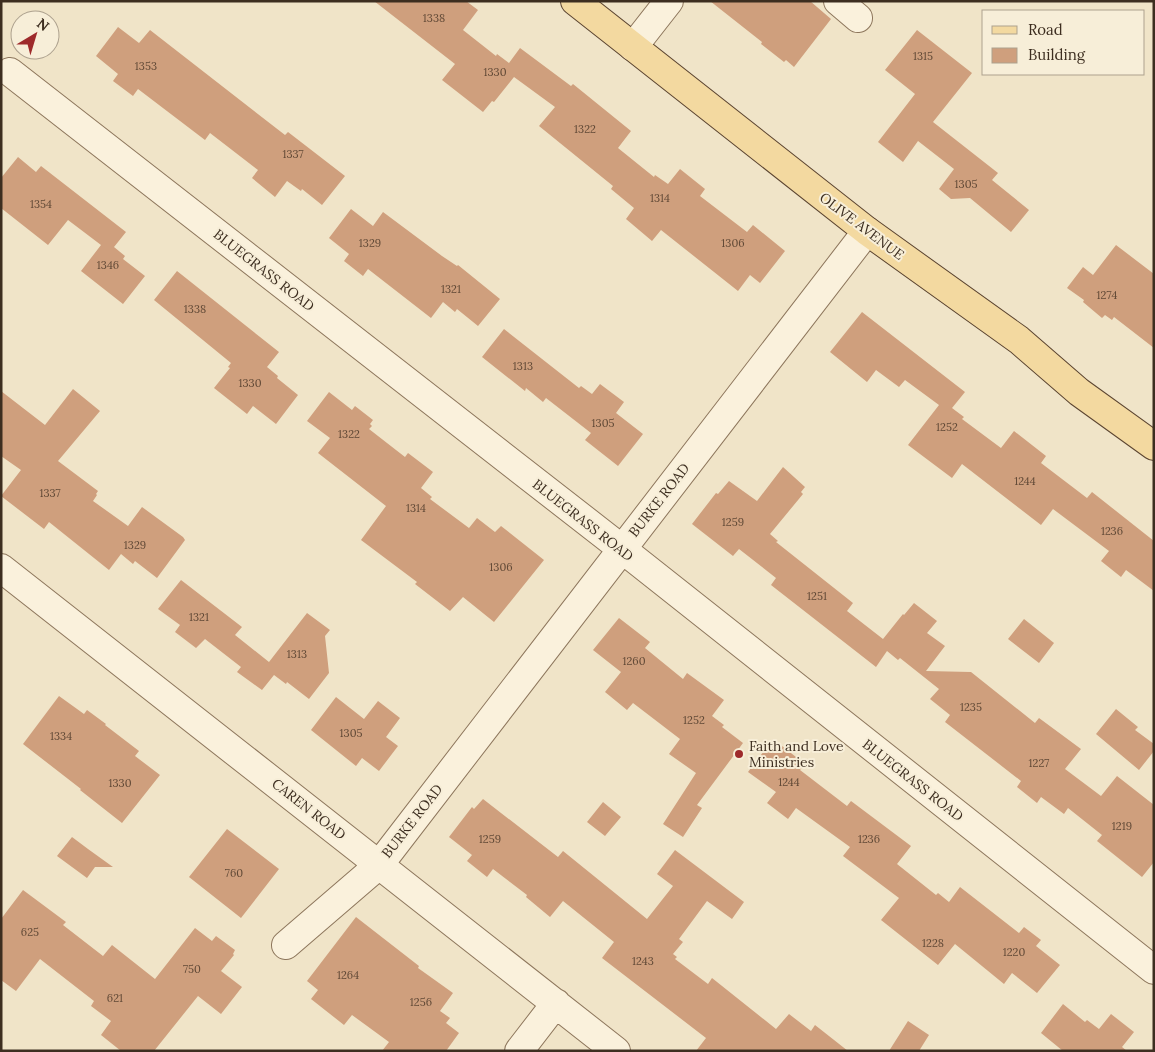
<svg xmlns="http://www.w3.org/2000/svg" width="1155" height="1052" font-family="Lora,serif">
<rect width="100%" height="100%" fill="#f0e4c8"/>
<path fill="#cf9f7d" d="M 374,1 L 466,1 L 478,10 L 463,30 L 496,56 L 497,54 L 509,63 L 520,48 L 571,86 L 573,84 L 631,131 L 618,148 L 654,177 L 655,175 L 668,184 L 680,169 L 705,189 L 700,196 L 747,232 L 753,225 L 785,251 L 760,283 L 750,275 L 738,291 L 661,230 L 652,241 L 626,219 L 634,208 L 611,189 L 613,186 L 539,126 L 555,107 L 514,77 L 494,102 L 492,101 L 483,112 L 442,80 L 455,64 Z
M 710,1 L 810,1 L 831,19 L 794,67 L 786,60 L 784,62 L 761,44 L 762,42 Z
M 118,27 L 139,43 L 150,30 L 285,135 L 288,132 L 345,176 L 322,205 L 302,189 L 301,191 L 287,181 L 275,197 L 252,178 L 258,170 L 210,133 L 205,140 L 138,89 L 133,96 L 113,81 L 118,74 L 96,56 Z
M 917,30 L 972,73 L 933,122 L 998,173 L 992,180 L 1029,210 L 1011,232 L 970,198 L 951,199 L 939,189 L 954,169 L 918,141 L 903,162 L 878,142 L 915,94 L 885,70 Z
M 18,157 L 36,172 L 41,166 L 126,232 L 114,247 L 125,256 L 123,259 L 145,276 L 123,304 L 81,271 L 101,245 L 68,220 L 48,245 L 1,208 L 1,178 Z
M 351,209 L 373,226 L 383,212 L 442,256 L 457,266 L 458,265 L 500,299 L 478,326 L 457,309 L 455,312 L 443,302 L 431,318 L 368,269 L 363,276 L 344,261 L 349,254 L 329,238 Z
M 1116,245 L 1154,274 L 1154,348 L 1114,317 L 1112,320 L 1105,315 L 1102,318 L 1083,302 L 1084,300 L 1067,288 L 1083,267 L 1093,275 Z
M 177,271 L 279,352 L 267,367 L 278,376 L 277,378 L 298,395 L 276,424 L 253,406 L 247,414 L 214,388 L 230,368 L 228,367 L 231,363 L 154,300 Z
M 862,312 L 965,392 L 952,408 L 964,417 L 962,419 L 1001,448 L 1014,431 L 1046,456 L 1041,463 L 1087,498 L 1092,492 L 1154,541 L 1154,591 L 1126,570 L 1121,577 L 1101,561 L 1109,551 L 1053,509 L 1041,525 L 962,464 L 952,478 L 908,445 L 939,405 L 905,380 L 899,387 L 876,370 L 867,382 L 830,352 Z
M 504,329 L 579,388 L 581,386 L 592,394 L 600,384 L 624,402 L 616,413 L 643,434 L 618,466 L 585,440 L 591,433 L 546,398 L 543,402 L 526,388 L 525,391 L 482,357 Z
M 73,389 L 100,411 L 58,461 L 98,491 L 96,494 L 97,495 L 93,501 L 128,526 L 142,507 L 183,537 L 185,540 L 157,578 L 135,561 L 133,564 L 121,554 L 109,570 L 49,522 L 44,529 L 1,496 L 21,470 L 1,456 L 1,391 L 45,425 Z
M 329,392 L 352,410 L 355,406 L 373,420 L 370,424 L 372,426 L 369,429 L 405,457 L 408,453 L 433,472 L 421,488 L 432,497 L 430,499 L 469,528 L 477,518 L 495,532 L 501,526 L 544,560 L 494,622 L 463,597 L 450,611 L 415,584 L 417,582 L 361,540 L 386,506 L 318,453 L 330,438 L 307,421 Z
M 783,467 L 805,487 L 801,492 L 803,494 L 770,534 L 778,541 L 776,542 L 853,603 L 847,611 L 883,639 L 903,614 L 904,615 L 914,603 L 937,621 L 927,633 L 945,646 L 926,671 L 971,672 L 1035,723 L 1039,718 L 1081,749 L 1065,769 L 1101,796 L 1117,776 L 1154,805 L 1154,862 L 1142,877 L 1097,841 L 1102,835 L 1068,808 L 1064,814 L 1041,797 L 1037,803 L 1017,787 L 1021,781 L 945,722 L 950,715 L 930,699 L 939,689 L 900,658 L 898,660 L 887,651 L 876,667 L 771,585 L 776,578 L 739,549 L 733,556 L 692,524 L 716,493 L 718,494 L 729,481 L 757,501 Z
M 181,580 L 242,627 L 235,635 L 269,662 L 307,613 L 330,630 L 325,636 L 329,673 L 309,699 L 287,682 L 286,684 L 274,675 L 262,690 L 237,672 L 241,667 L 205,639 L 196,648 L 175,632 L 180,625 L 158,609 Z
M 619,618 L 650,642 L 645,648 L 683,679 L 687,673 L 724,700 L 712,716 L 724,725 L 722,727 L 743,743 L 697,805 L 702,808 L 683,837 L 663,824 L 696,773 L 669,754 L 680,739 L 633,703 L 627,710 L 605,692 L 621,672 L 593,650 Z
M 1024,619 L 1054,643 L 1039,663 L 1008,639 Z
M 59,696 L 84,714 L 87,710 L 106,724 L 105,725 L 139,751 L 135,756 L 160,775 L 122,823 L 80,790 L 81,789 L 23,744 Z
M 336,697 L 364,719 L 378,701 L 400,718 L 386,737 L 398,746 L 379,771 L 362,758 L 356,766 L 311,730 Z
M 1116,709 L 1138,727 L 1135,730 L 1154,744 L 1154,751 L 1139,770 L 1096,734 Z
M 773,739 L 805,764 L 800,770 L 847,806 L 851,801 L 911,846 L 897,864 L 936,895 L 938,893 L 949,902 L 960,887 L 1019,933 L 1024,927 L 1041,940 L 1036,946 L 1060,965 L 1037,993 L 1012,973 L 1004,984 L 955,944 L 938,965 L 881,920 L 899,898 L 843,856 L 850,847 L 796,808 L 788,819 L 767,803 L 776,792 L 748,772 Z
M 483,799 L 558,857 L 563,851 L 647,919 L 673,886 L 657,874 L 675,850 L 744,902 L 732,919 L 707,901 L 679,939 L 683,942 L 673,954 L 677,957 L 675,959 L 708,984 L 712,978 L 776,1029 L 789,1014 L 811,1031 L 815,1025 L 848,1051 L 696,1051 L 706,1038 L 602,958 L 614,942 L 563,901 L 550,917 L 526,897 L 527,895 L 493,869 L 487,877 L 467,861 L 472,855 L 449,837 L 472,807 L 474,809 Z
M 603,802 L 621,817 L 605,836 L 587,822 Z
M 227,829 L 279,869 L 241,918 L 189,877 Z
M 72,837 L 88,849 L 113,867 L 95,867 L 87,878 L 57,856 Z
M 23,890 L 66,922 L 63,925 L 103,956 L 112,945 L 155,979 L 195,928 L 212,941 L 216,936 L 235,950 L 233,954 L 234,955 L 221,971 L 242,987 L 221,1014 L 198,996 L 154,1051 L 121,1051 L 101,1035 L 111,1021 L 91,1006 L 94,1001 L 40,959 L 16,991 L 1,980 L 1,919 Z
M 356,917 L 419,966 L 418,968 L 453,993 L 440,1011 L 450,1018 L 446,1023 L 459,1033 L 446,1051 L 382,1051 L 389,1042 L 352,1015 L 344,1025 L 311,999 L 318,990 L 307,981 Z
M 1063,1004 L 1085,1022 L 1087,1020 L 1099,1029 L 1111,1014 L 1134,1032 L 1122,1047 L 1127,1051 L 1063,1051 L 1041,1033 Z
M 908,1021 L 929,1035 L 919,1051 L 889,1051 Z"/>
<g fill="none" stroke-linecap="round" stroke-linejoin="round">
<g stroke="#8d765c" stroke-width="30">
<path id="minor" d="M 838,1 L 858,18
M 633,47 L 669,1
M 10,72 L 622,549 L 1154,970
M 1,568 L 616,1051
M 286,945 L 379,865 L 867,231
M 519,1051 L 556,1003"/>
</g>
<g stroke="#5b4430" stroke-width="30">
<path id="major" d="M 575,1 L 867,231 L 1019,340 L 1079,392 L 1154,446"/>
</g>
<use href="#minor" stroke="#faf1dc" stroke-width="28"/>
<use href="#major" stroke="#f3d9a0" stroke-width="28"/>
</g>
<circle fill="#9e2a2b" stroke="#f7eed8" stroke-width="2" cx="739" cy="754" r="5"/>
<g text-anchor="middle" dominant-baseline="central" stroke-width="4" stroke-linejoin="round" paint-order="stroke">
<g font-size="11" fill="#624a37">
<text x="434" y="18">1338</text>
<text x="923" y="56">1315</text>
<text x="146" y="66">1353</text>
<text x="495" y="72">1330</text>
<text x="585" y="129">1322</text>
<text x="293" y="154">1337</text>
<text x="966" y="184">1305</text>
<text x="660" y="198">1314</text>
<text x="41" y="204">1354</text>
<text x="370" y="243">1329</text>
<text x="733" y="243">1306</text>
<text x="108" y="265">1346</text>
<text x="451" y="289">1321</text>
<text x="1107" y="295">1274</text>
<text x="195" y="309">1338</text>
<text x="523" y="366">1313</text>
<text x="250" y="383">1330</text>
<text x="603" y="423">1305</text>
<text x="947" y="427">1252</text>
<text x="349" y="434">1322</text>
<text x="1025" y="481">1244</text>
<text x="50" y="493">1337</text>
<text x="416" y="508">1314</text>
<text x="733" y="522">1259</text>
<text x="1112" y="531">1236</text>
<text x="135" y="545">1329</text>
<text x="501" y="567">1306</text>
<text x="817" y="596">1251</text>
<text x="199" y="617">1321</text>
<text x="297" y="654">1313</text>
<text x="634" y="661">1260</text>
<text x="971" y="707">1235</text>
<text x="694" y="720">1252</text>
<text x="351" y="733">1305</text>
<text x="61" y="736">1334</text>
<text x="1039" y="763">1227</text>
<text x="789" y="782">1244</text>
<text x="120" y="783">1330</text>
<text x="1122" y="826">1219</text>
<text x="490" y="839">1259</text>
<text x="869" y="839">1236</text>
<text x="234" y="873">760</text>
<text x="30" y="932">625</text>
<text x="933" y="943">1228</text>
<text x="1014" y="952">1220</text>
<text x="643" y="961">1243</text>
<text x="192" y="969">750</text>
<text x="348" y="975">1264</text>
<text x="115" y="998">621</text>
<text x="421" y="1002">1256</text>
</g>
<g font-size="14" fill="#3d2e20" stroke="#f7eed8">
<text transform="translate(862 226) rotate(37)">OLIVE AVENUE</text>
<text transform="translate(264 270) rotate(38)">BLUEGRASS ROAD</text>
<text transform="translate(659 500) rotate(-52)">BURKE ROAD</text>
<text transform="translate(583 520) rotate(38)">BLUEGRASS ROAD</text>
<text transform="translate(913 780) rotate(38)">BLUEGRASS ROAD</text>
<text transform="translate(309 809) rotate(38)">CAREN ROAD</text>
<text transform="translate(412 821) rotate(-52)">BURKE ROAD</text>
</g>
<g font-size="14" fill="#3d2e20" stroke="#f7eed8" text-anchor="start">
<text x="749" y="746">Faith and Love<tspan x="749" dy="16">Ministries</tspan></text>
</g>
</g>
<rect width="1155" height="1052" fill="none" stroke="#3d2e20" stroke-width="5"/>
<rect x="982" y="10" width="162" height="65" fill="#f7eed8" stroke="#ada18e"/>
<rect x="992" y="26" width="25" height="8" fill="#f3d9a0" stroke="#ada18e"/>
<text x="1028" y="35" font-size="15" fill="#3d2e20">Road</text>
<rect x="992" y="48" width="25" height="15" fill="#cf9f7d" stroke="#ada18e"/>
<text x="1028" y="60" font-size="15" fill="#3d2e20">Building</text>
<g transform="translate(35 35) rotate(38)"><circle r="24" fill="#f7eed8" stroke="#ada18e"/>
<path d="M0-4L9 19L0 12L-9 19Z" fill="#9e2a2b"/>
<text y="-8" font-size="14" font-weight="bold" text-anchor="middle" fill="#3d2e20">N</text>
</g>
</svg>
